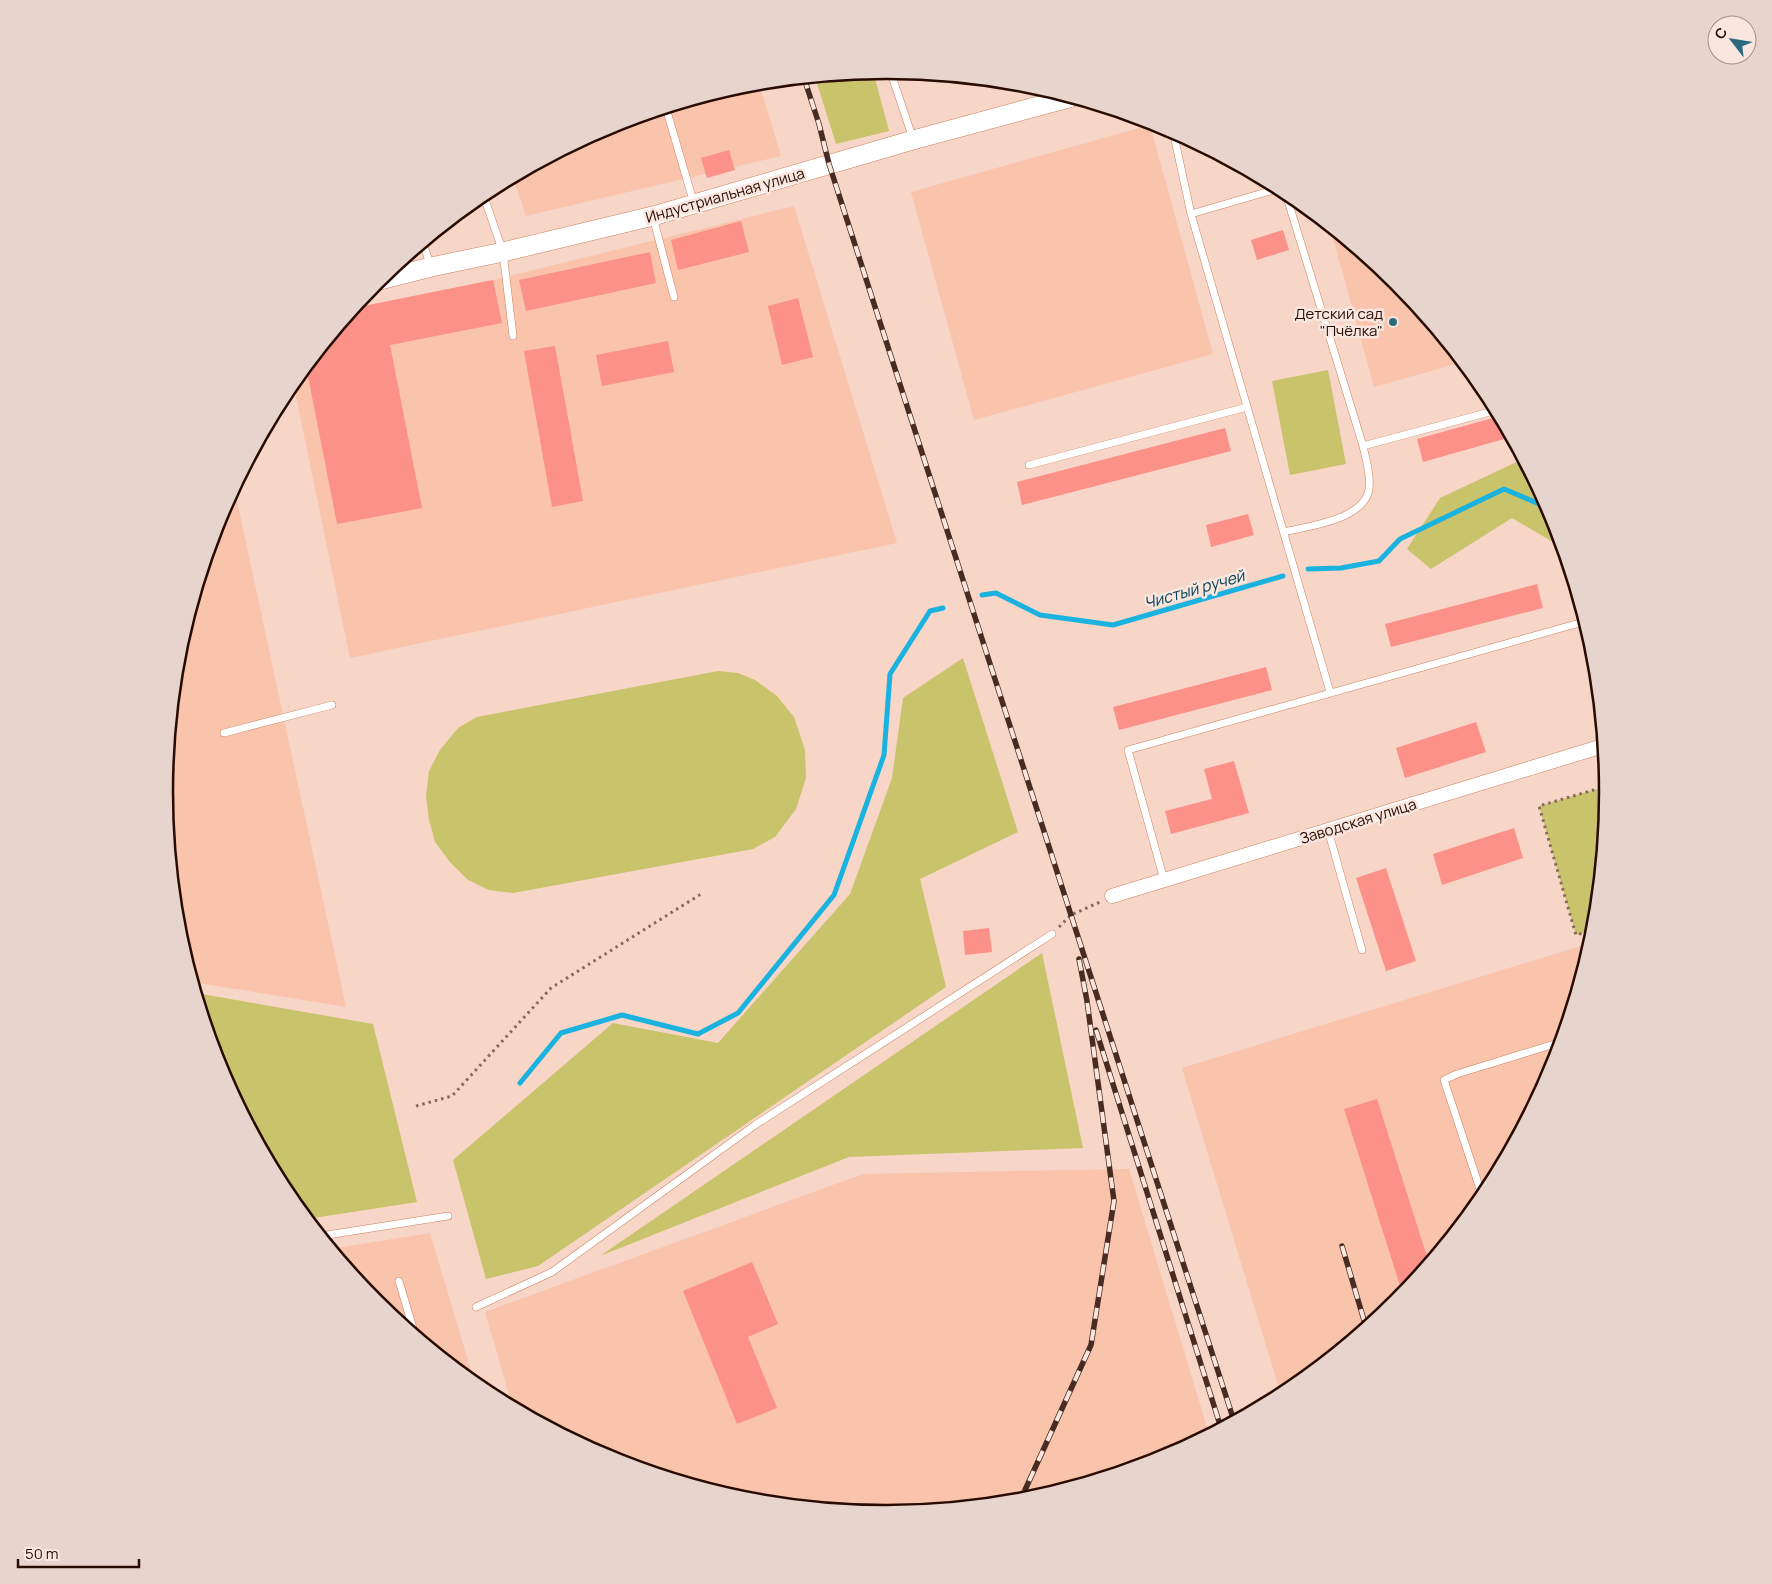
<svg xmlns="http://www.w3.org/2000/svg" width="1772" height="1584" font-family="Manrope,sans-serif">
<rect width="100%" height="100%" fill="#f7d5c7"/>
<path fill="#f9c3ac" d="M 759,83 L 781,156 L 526,216 L 513,177 L 610,125 L 745,84 Z
M 1150,125 L 1213,354 L 974,420 L 911,192 Z
M 794,206 L 897,543 L 350,658 L 293,382 L 354,308 L 493,280 Z
M 1330,227 L 1397,282 L 1463,362 L 1374,387 Z
M 234,487 L 346,1007 L 193,982 L 178,933 L 164,792 L 178,651 L 219,515 Z
M 1591,943 L 1553,1069 L 1486,1193 L 1396,1303 L 1281,1395 L 1182,1068 Z
M 1129,1169 L 1209,1434 L 1162,1459 L 1027,1500 L 886,1514 L 745,1500 L 609,1459 L 513,1408 L 485,1312 L 863,1174 Z
M 430,1233 L 475,1384 L 375,1302 L 331,1249 Z"/>
<path fill="#c9c36b" d="M 873,71 L 889,131 L 836,144 L 815,77 Z
M 1328,370 L 1346,464 L 1290,475 L 1272,381 Z
M 1523,459 L 1553,516 L 1563,548 L 1512,518 L 1431,569 L 1407,549 L 1440,498 Z
M 963,658 L 1018,832 L 920,879 L 946,987 L 538,1266 L 486,1279 L 453,1160 L 613,1023 L 718,1043 L 850,894 L 892,778 L 903,698 Z
M 718,671 L 738,673 L 755,680 L 777,696 L 794,717 L 805,750 L 806,778 L 796,809 L 775,837 L 753,849 L 513,893 L 489,890 L 468,880 L 450,862 L 435,842 L 429,820 L 426,796 L 429,771 L 440,750 L 458,728 L 477,717 Z
M 1607,786 L 1594,930 L 1576,935 L 1539,806 Z
M 1042,953 L 1083,1148 L 849,1157 L 600,1256 Z
M 196,993 L 373,1024 L 417,1202 L 307,1219 L 286,1193 L 219,1068 Z"/>
<g fill="none" stroke-linecap="round" stroke-linejoin="round">
<path stroke="#1ab2df" stroke-width="5" d="M 1308,569 L 1341,568 L 1379,561 L 1400,539 L 1504,489 L 1549,508
M 982,595 L 996,593 L 1040,615 L 1113,625 L 1283,576
M 520,1083 L 561,1033 L 622,1015 L 698,1034 L 738,1013 L 834,895 L 884,755 L 890,674 L 930,611 L 943,608"/>
</g>
<path fill="#fc9189" d="M 729,150 L 735,170 L 707,178 L 701,158 Z
M 741,221 L 749,252 L 678,270 L 671,240 Z
M 1283,230 L 1289,250 L 1257,260 L 1251,240 Z
M 650,252 L 656,283 L 526,311 L 519,280 Z
M 493,280 L 502,323 L 390,345 L 422,508 L 337,524 L 306,366 L 354,308 Z
M 798,298 L 813,357 L 782,365 L 768,306 Z
M 668,341 L 674,372 L 602,386 L 596,355 Z
M 555,346 L 583,501 L 552,507 L 524,351 Z
M 1500,416 L 1511,437 L 1423,462 L 1417,439 Z
M 1225,428 L 1231,451 L 1022,505 L 1017,482 Z
M 1248,514 L 1254,535 L 1211,547 L 1206,525 Z
M 1537,584 L 1543,608 L 1391,647 L 1385,624 Z
M 1266,667 L 1272,690 L 1119,730 L 1113,707 Z
M 1476,722 L 1486,752 L 1405,778 L 1396,748 Z
M 1234,761 L 1249,813 L 1171,834 L 1165,811 L 1212,799 L 1204,769 Z
M 1514,828 L 1523,858 L 1442,885 L 1433,854 Z
M 1386,868 L 1416,961 L 1386,971 L 1356,878 Z
M 989,928 L 992,952 L 965,955 L 963,931 Z
M 1377,1099 L 1429,1263 L 1403,1295 L 1344,1109 Z
M 752,1262 L 778,1324 L 748,1337 L 777,1408 L 737,1424 L 683,1291 Z"/>
<g fill="none" stroke-linecap="round" stroke-linejoin="round">
<g stroke="#cc805d" stroke-width="8">
<path id="lane" d="M 890,70 L 913,139
M 666,108 L 694,204
M 1173,131 L 1191,214 L 1330,692
M 483,194 L 503,252 L 513,336
M 1191,214 L 1280,188
M 653,217 L 674,297
M 423,243 L 431,267
M 1363,446 L 1497,410
M 1029,465 L 1247,407
M 1284,532 C 1308,526 1355,521 1367,496 C 1373,483 1366,459 1363,446 L 1285,191
M 224,733 L 332,705
M 1328,830 L 1362,950
M 1164,880 L 1128,750 L 1583,622 L 1596,671
M 1483,1198 L 1444,1080 L 1457,1074 L 1561,1042
M 321,1236 L 448,1216
M 399,1281 L 415,1335
M 476,1307 L 552,1272 L 755,1125 L 1052,934"/>
</g>
<g stroke="#cc805d" stroke-width="15">
<path id="street" d="M 1112,896 L 1603,746"/>
</g>
<g stroke="#cc805d" stroke-width="20">
<path id="secondary" d="M 376,281 L 431,267 L 503,252 L 653,216 L 913,140 L 1072,97"/>
</g>
<path stroke="#87685c" stroke-width="3" stroke-dasharray="2.5 4" stroke-linecap="butt" d="M 1059,927 L 1071,915 L 1100,902
M 1594,930 L 1576,935 L 1539,806 L 1607,786
M 416,1106 L 452,1096 L 551,988 L 701,894"/>
<use href="#lane" stroke="#fff" stroke-width="7"/>
<use href="#street" stroke="#fff" stroke-width="14"/>
<use href="#secondary" stroke="#fff" stroke-width="19"/>
<g stroke="#492c21" stroke-width="5.5">
<path id="rail" d="M 804,78 L 819,124 L 829,164 L 1234,1421
M 1096,1030 L 1221,1428
M 1342,1246 L 1366,1327
M 1020,1501 L 1091,1345 L 1114,1201 L 1087,1001 L 1079,959"/>
</g>
<use href="#rail" stroke="#f8e6df" stroke-width="4" stroke-dasharray="11" stroke-linecap="butt"/>
</g>
<circle fill="#2c6a80" stroke="#f8e6df" stroke-width="2" cx="1393" cy="322" r="5"/>
<g text-anchor="middle" dominant-baseline="central" stroke-width="5" stroke-linejoin="round" paint-order="stroke">
<g font-size="15" fill="#280b01" stroke="#f8e6df">
<text transform="translate(725 195) rotate(-16)">Индустриальная улица</text>
<text transform="translate(1358 821) rotate(-17)">Заводская улица</text>
</g>
<g font-size="15" fill="#280b01" stroke="#f8e6df" text-anchor="end">
<text x="1383" y="313">Детский сад<tspan x="1383" dy="17">"Пчёлка"</tspan></text>
</g>
<g font-size="16" font-style="italic" fill="#064355" stroke="#f8e6df">
<text transform="translate(1194 589) rotate(-16)">Чистый ручей</text>
</g>
</g>
<path d="M0 0H1772V1584H0ZM173 792a713 713 0 1 1 1426 0a713 713 0 1 1-1426 0Z" fill="#e7d4cd" fill-rule="evenodd"/>
<path fill="none" stroke="#280b01" stroke-width="2.5" d="M173 792a713 713 0 1 1 1426 0a713 713 0 1 1-1426 0Z"/>
<g transform="translate(1732 40) rotate(301)"><circle r="24" fill="#f8e6df" stroke="#a58e86"/>
<path d="M0-4L9 19L0 12L-9 19Z" fill="#2c6a80"/>
<text y="-8" font-size="14" font-weight="bold" text-anchor="middle" fill="#280b01">С</text>
</g>
<path d="M18 1559v8h121v-8" fill="none" stroke="#280b01" stroke-width="2.5"/>
<text x="25" y="1559" font-size="15" fill="#280b01" stroke="#f8e6df" stroke-width="4" paint-order="stroke">50 m</text>
</svg>
